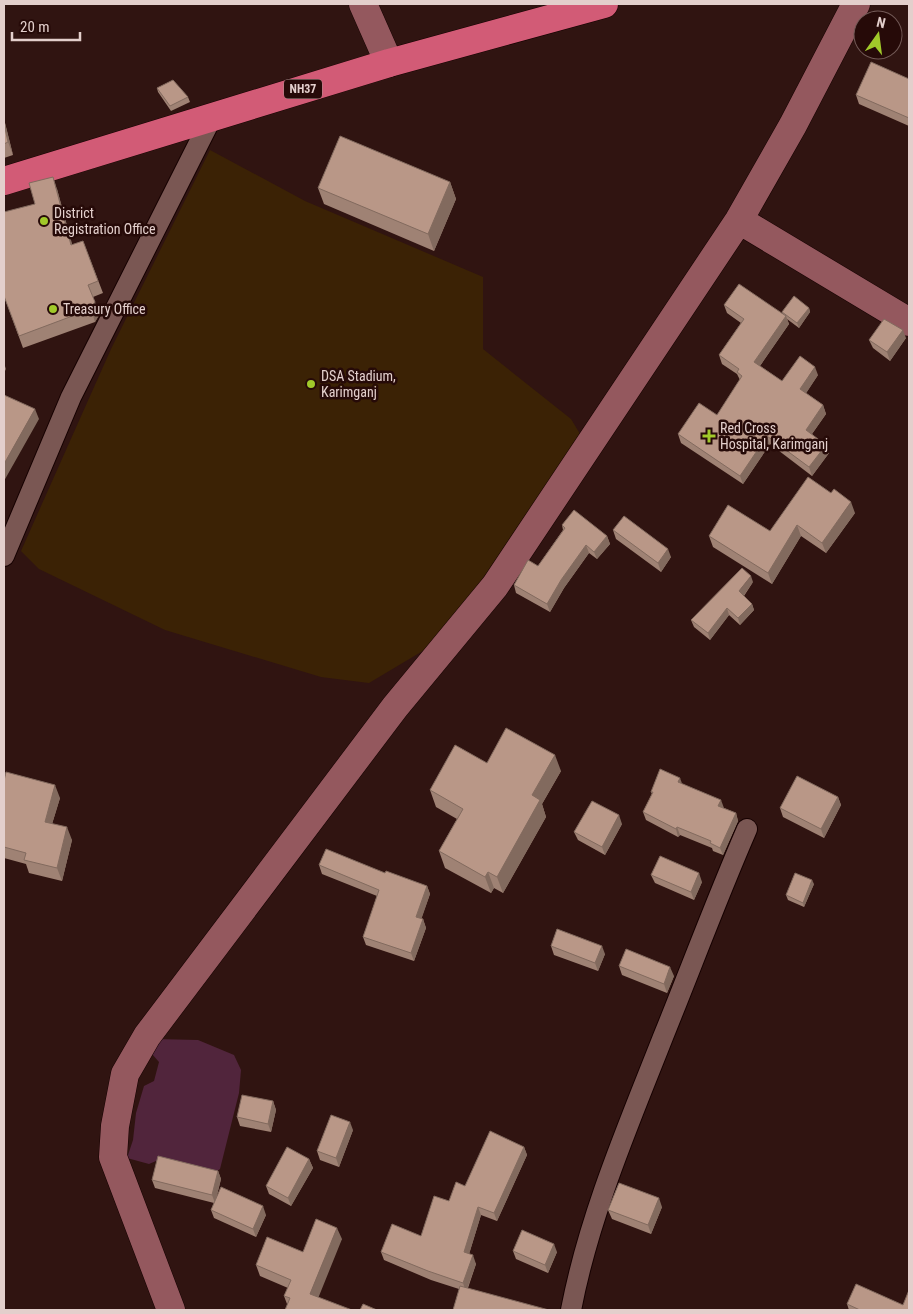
<svg xmlns="http://www.w3.org/2000/svg" width="913" height="1314" font-family="'Roboto Condensed',sans-serif">
<rect width="100%" height="100%" fill="#301411"/>
<path fill="#3b2205" d="M 210,150 L 305,201 L 483,277 L 483,349 L 571,419 L 583,439 L 559,470 L 475,589 L 426,649 L 369,683 L 321,677 L 165,630 L 39,569 L 21,551 L 111,349 Z"/>
<path fill="#51253c" d="M 155,1039 L 198,1040 L 234,1055 L 241,1070 L 239,1093 L 220,1169 L 213,1174 L 156,1161 L 149,1164 L 127,1158 L 133,1140 L 136,1113 L 144,1086 L 154,1081 L 159,1062 L 152,1054 Z"/>
<g fill="none" stroke-linecap="round" stroke-linejoin="round">
<g stroke="#160101" stroke-width="22">
<path id="street" d="M 4,556 L 71,397 L 212,117
M 571,1310 C 589,1216 628,1126 663,1037 C 691,968 717,898 747,829"/>
</g>
<g stroke="#160101" stroke-width="29">
<path id="secondary" d="M 363,4 L 389,63
M 739,220 L 909,322
M 171,1310 L 113,1157 L 115,1126 L 125,1074 L 147,1036 L 395,707 L 495,586 L 739,220 L 793,125 L 856,4"/>
</g>
<g stroke="#160101" stroke-width="29">
<path id="highway" d="M 4,181 L 389,63 L 604,4"/>
</g>
<use href="#street" stroke="#7a5753" stroke-width="20"/>
<use href="#secondary" stroke="#94585e" stroke-width="28"/>
<use href="#highway" stroke="#d25b76" stroke-width="28"/>
</g>
<path fill="#9f8274" d="M 909,79 L 909,126 L 859,104 L 856,95 Z
M 157,88 L 188,97 L 190,102 L 171,111 L 158,92 Z
M 4,119 L 13,155 L 4,158 Z
M 450,182 L 456,199 L 434,251 L 324,204 L 318,188 Z
M 57,189 L 72,245 L 83,241 L 103,293 L 93,297 L 99,315 L 95,322 L 23,348 L 4,296 L 35,204 Z
M 724,305 L 783,314 L 782,312 L 809,308 L 810,312 L 799,328 L 787,319 L 789,324 L 760,366 L 782,381 L 818,375 L 806,393 L 823,405 L 826,414 L 812,434 L 829,453 L 812,476 L 770,444 L 743,484 L 681,443 L 678,434 L 717,415 L 740,380 L 737,374 L 722,364 L 719,355 L 741,323 L 727,313 Z
M 906,338 L 890,361 L 873,348 L 869,340 Z
M 855,513 L 826,553 L 801,536 L 772,584 L 713,547 L 709,536 L 770,531 Z
M 562,525 L 607,536 L 610,544 L 597,559 L 589,553 L 564,588 L 550,612 L 516,593 L 514,585 L 538,566 L 563,530 Z
M 613,530 L 671,557 L 661,572 L 616,539 Z
M 753,582 L 744,596 L 752,604 L 754,610 L 740,625 L 729,615 L 710,640 L 694,627 L 691,620 Z
M 487,763 L 561,771 L 542,804 L 546,817 L 503,893 L 494,888 L 491,893 L 445,868 L 439,851 L 457,819 L 436,807 L 430,790 Z
M 4,781 L 60,798 L 52,824 L 72,840 L 62,881 L 29,873 L 26,864 L 4,858 Z
M 683,784 L 724,808 L 736,813 L 738,821 L 723,855 L 713,851 L 712,848 L 680,835 L 678,837 L 646,820 L 643,812 L 652,794 L 651,792 Z
M 838,797 L 841,805 L 824,838 L 783,817 L 780,808 Z
M 622,824 L 605,855 L 578,840 L 574,832 Z
M 319,865 L 385,873 L 427,886 L 430,894 L 421,919 L 423,919 L 426,928 L 414,961 L 366,945 L 363,937 L 377,896 L 322,874 Z
M 651,875 L 702,882 L 694,900 L 655,883 Z
M 814,884 L 804,907 L 788,900 L 786,895 Z
M 551,946 L 605,954 L 598,971 L 554,955 Z
M 619,966 L 674,976 L 667,993 L 622,975 Z
M 273,1101 L 276,1110 L 271,1132 L 240,1126 L 237,1117 Z
M 353,1130 L 339,1167 L 320,1160 L 317,1151 Z
M 524,1147 L 527,1155 L 497,1221 L 481,1215 L 469,1254 L 476,1264 L 468,1288 L 459,1289 L 431,1280 L 384,1260 L 381,1252 L 421,1236 L 449,1201 L 465,1186 Z
M 309,1159 L 313,1168 L 291,1206 L 269,1194 L 266,1186 Z
M 218,1171 L 221,1179 L 216,1199 L 266,1215 L 256,1237 L 214,1218 L 211,1210 L 214,1203 L 155,1188 L 152,1180 Z
M 662,1207 L 651,1234 L 612,1219 L 608,1210 Z
M 342,1239 L 287,1304 L 284,1296 L 288,1288 L 260,1276 L 256,1265 L 303,1252 Z
M 513,1251 L 557,1252 L 548,1273 L 516,1259 Z
M 847,1304 L 903,1305 L 909,1310 L 849,1310 Z"/>
<path fill="#826a5e" d="M 4,119 L 13,155 L 8,142 L 4,124 Z
M 53,177 L 57,189 L 76,258 L 71,245 Z
M 450,182 L 456,199 L 434,251 L 428,234 Z
M 95,302 L 99,315 L 95,322 L 91,309 Z
M 809,308 L 810,312 L 799,328 L 797,323 Z
M 786,316 L 789,324 L 757,370 L 754,362 Z
M 903,330 L 906,338 L 890,361 L 887,352 Z
M 4,363 L 6,369 L 4,373 Z
M 815,367 L 818,375 L 803,398 L 800,389 Z
M 823,405 L 826,414 L 809,438 L 806,430 Z
M 35,409 L 39,419 L 4,481 L 4,464 Z
M 767,436 L 770,444 L 743,484 L 740,476 Z
M 826,445 L 829,453 L 812,476 L 809,467 Z
M 851,502 L 855,513 L 826,553 L 822,543 Z
M 797,525 L 801,536 L 772,584 L 768,573 Z
M 607,536 L 610,544 L 597,559 L 594,552 Z
M 586,545 L 589,553 L 564,588 L 550,612 L 547,604 L 561,580 Z
M 668,549 L 671,557 L 661,572 L 658,563 Z
M 751,576 L 753,582 L 742,598 L 739,591 Z
M 752,604 L 754,610 L 740,625 L 738,618 Z
M 727,608 L 729,615 L 710,640 L 708,633 Z
M 555,755 L 561,771 L 542,804 L 546,817 L 503,893 L 497,877 L 532,795 Z
M 680,778 L 683,786 L 678,782 Z
M 55,785 L 60,798 L 49,834 L 45,822 Z
M 838,797 L 841,805 L 824,838 L 821,829 Z
M 721,800 L 724,808 L 718,806 Z
M 736,813 L 738,821 L 723,855 L 720,848 Z
M 619,815 L 622,824 L 605,855 L 602,847 Z
M 67,827 L 72,840 L 62,881 L 57,868 Z
M 677,827 L 680,835 L 678,837 L 676,829 Z
M 488,872 L 494,888 L 491,893 L 485,877 Z
M 699,873 L 702,882 L 694,900 L 691,892 Z
M 812,880 L 814,884 L 804,907 L 803,903 Z
M 427,886 L 430,894 L 419,926 L 416,917 Z
M 423,919 L 426,928 L 414,961 L 411,953 Z
M 602,946 L 605,954 L 598,971 L 595,963 Z
M 670,967 L 674,976 L 667,993 L 664,984 Z
M 273,1101 L 276,1110 L 271,1132 L 268,1124 Z
M 350,1122 L 353,1130 L 339,1167 L 336,1158 Z
M 524,1147 L 527,1155 L 497,1221 L 494,1213 Z
M 309,1159 L 313,1168 L 291,1206 L 288,1198 Z
M 218,1171 L 221,1179 L 215,1203 L 212,1195 Z
M 659,1198 L 662,1207 L 651,1234 L 648,1225 Z
M 263,1206 L 266,1215 L 256,1237 L 253,1229 Z
M 478,1207 L 481,1215 L 467,1261 L 464,1252 Z
M 337,1228 L 342,1239 L 315,1306 L 310,1294 Z
M 554,1244 L 557,1252 L 548,1273 L 545,1265 Z
M 473,1255 L 476,1264 L 466,1292 L 463,1283 Z"/>
<path fill="#b99787" stroke="#826a5e" d="M 871,62 L 909,79 L 909,118 L 856,95 Z
M 173,80 L 188,97 L 170,106 L 157,88 Z
M 4,124 L 8,142 L 4,144 Z
M 340,136 L 450,182 L 428,234 L 318,188 Z
M 53,177 L 71,245 L 83,241 L 98,281 L 88,285 L 95,302 L 91,309 L 19,336 L 4,296 L 4,212 L 35,204 L 29,183 Z
M 739,284 L 786,316 L 754,362 L 782,381 L 800,356 L 815,367 L 800,389 L 823,405 L 806,430 L 826,445 L 809,467 L 767,436 L 740,476 L 678,434 L 699,403 L 717,415 L 742,376 L 737,372 L 739,369 L 719,355 L 744,319 L 724,305 Z
M 794,296 L 809,308 L 797,323 L 782,312 Z
M 884,319 L 903,330 L 887,352 L 869,340 Z
M 4,395 L 35,409 L 4,464 Z
M 808,477 L 831,493 L 834,489 L 851,502 L 822,543 L 797,525 L 768,573 L 709,536 L 728,505 L 770,531 Z
M 574,510 L 607,536 L 594,552 L 586,545 L 561,580 L 547,604 L 514,585 L 528,560 L 538,566 L 565,528 L 562,525 Z
M 624,516 L 668,549 L 658,563 L 613,530 Z
M 742,568 L 751,576 L 739,591 L 752,604 L 738,618 L 727,608 L 708,633 L 691,620 Z
M 506,728 L 555,755 L 532,795 L 540,800 L 497,877 L 488,872 L 485,877 L 439,851 L 463,809 L 430,790 L 455,745 L 487,763 Z
M 660,769 L 680,778 L 678,782 L 721,800 L 718,806 L 736,813 L 720,848 L 710,843 L 711,841 L 677,827 L 676,829 L 643,812 L 653,792 L 651,792 Z
M 6,772 L 55,785 L 45,822 L 67,827 L 57,868 L 24,860 L 26,853 L 4,847 L 4,781 Z
M 797,776 L 838,797 L 821,829 L 780,808 Z
M 592,801 L 619,815 L 602,847 L 574,832 Z
M 326,849 L 385,873 L 386,871 L 427,886 L 416,917 L 423,919 L 411,953 L 363,937 L 379,890 L 319,865 Z
M 660,856 L 699,873 L 691,892 L 651,875 Z
M 795,873 L 812,880 L 803,903 L 786,895 Z
M 557,929 L 602,946 L 595,963 L 551,946 Z
M 626,949 L 670,967 L 664,984 L 619,966 Z
M 242,1095 L 273,1101 L 268,1124 L 237,1117 Z
M 331,1115 L 350,1122 L 336,1158 L 317,1151 Z
M 490,1131 L 524,1147 L 494,1213 L 478,1207 L 464,1252 L 473,1255 L 463,1283 L 428,1271 L 381,1252 L 392,1224 L 421,1236 L 434,1196 L 449,1201 L 456,1182 L 465,1186 Z
M 287,1147 L 309,1159 L 288,1198 L 266,1186 Z
M 158,1156 L 218,1171 L 212,1195 L 152,1180 Z
M 619,1183 L 659,1198 L 648,1225 L 608,1210 Z
M 221,1187 L 263,1206 L 253,1229 L 211,1210 Z
M 316,1219 L 337,1228 L 310,1294 L 352,1310 L 285,1310 L 290,1298 L 284,1296 L 291,1280 L 256,1265 L 267,1237 L 303,1252 Z
M 522,1230 L 554,1244 L 545,1265 L 513,1251 Z
M 856,1284 L 903,1305 L 909,1290 L 909,1310 L 860,1310 L 847,1304 Z
M 460,1286 L 549,1310 L 453,1310 Z
M 363,1304 L 377,1310 L 360,1310 Z"/>
<g fill="#a1c92a" stroke="#260a08" stroke-width="2">
<circle cx="44" cy="221" r="5"/>
<circle cx="53" cy="309" r="5"/>
<circle cx="311" cy="384" r="5"/>
<path d="M706.5 428.5h5v5h5v5h-5v5h-5v-5h-5v-5h5z"/>
</g>
<g text-anchor="middle" dominant-baseline="central" stroke-width="5" stroke-linejoin="round" paint-order="stroke">
<rect fill="#260a08" stroke="#aa9491" stroke-width="1" x="284" y="79.5" width="38" height="19" rx="4"/>
<g font-size="12" font-weight="bold" fill="#e3cfcc">
<text x="303" y="89">NH37</text>
</g>
<g font-size="14" fill="#e3cfcc" stroke="#260a08" text-anchor="start">
<text x="54" y="213">District<tspan x="54" dy="16">Registration Office</tspan></text>
<text x="63" y="309">Treasury Office</text>
<text x="321" y="376">DSA Stadium,<tspan x="321" dy="16">Karimganj</tspan></text>
<text x="720" y="428">Red Cross<tspan x="720" dy="16">Hospital, Karimganj</tspan></text>
</g>
</g>
<rect width="913" height="1314" fill="none" stroke="#e3cfcc" stroke-width="10"/>
<g transform="translate(878 35) rotate(14)"><circle r="24" fill="#260a08" stroke="#725956"/>
<path d="M0-4L9 19L0 12L-9 19Z" fill="#a1c92a"/>
<text y="-8" font-size="14" font-weight="bold" text-anchor="middle" fill="#e3cfcc">N</text>
</g>
<path d="M12 32v8h68v-8" fill="none" stroke="#e3cfcc" stroke-width="2.5"/>
<text x="20" y="32" font-size="15" fill="#e3cfcc" stroke="#260a08" stroke-width="4" paint-order="stroke">20 m</text>
</svg>
